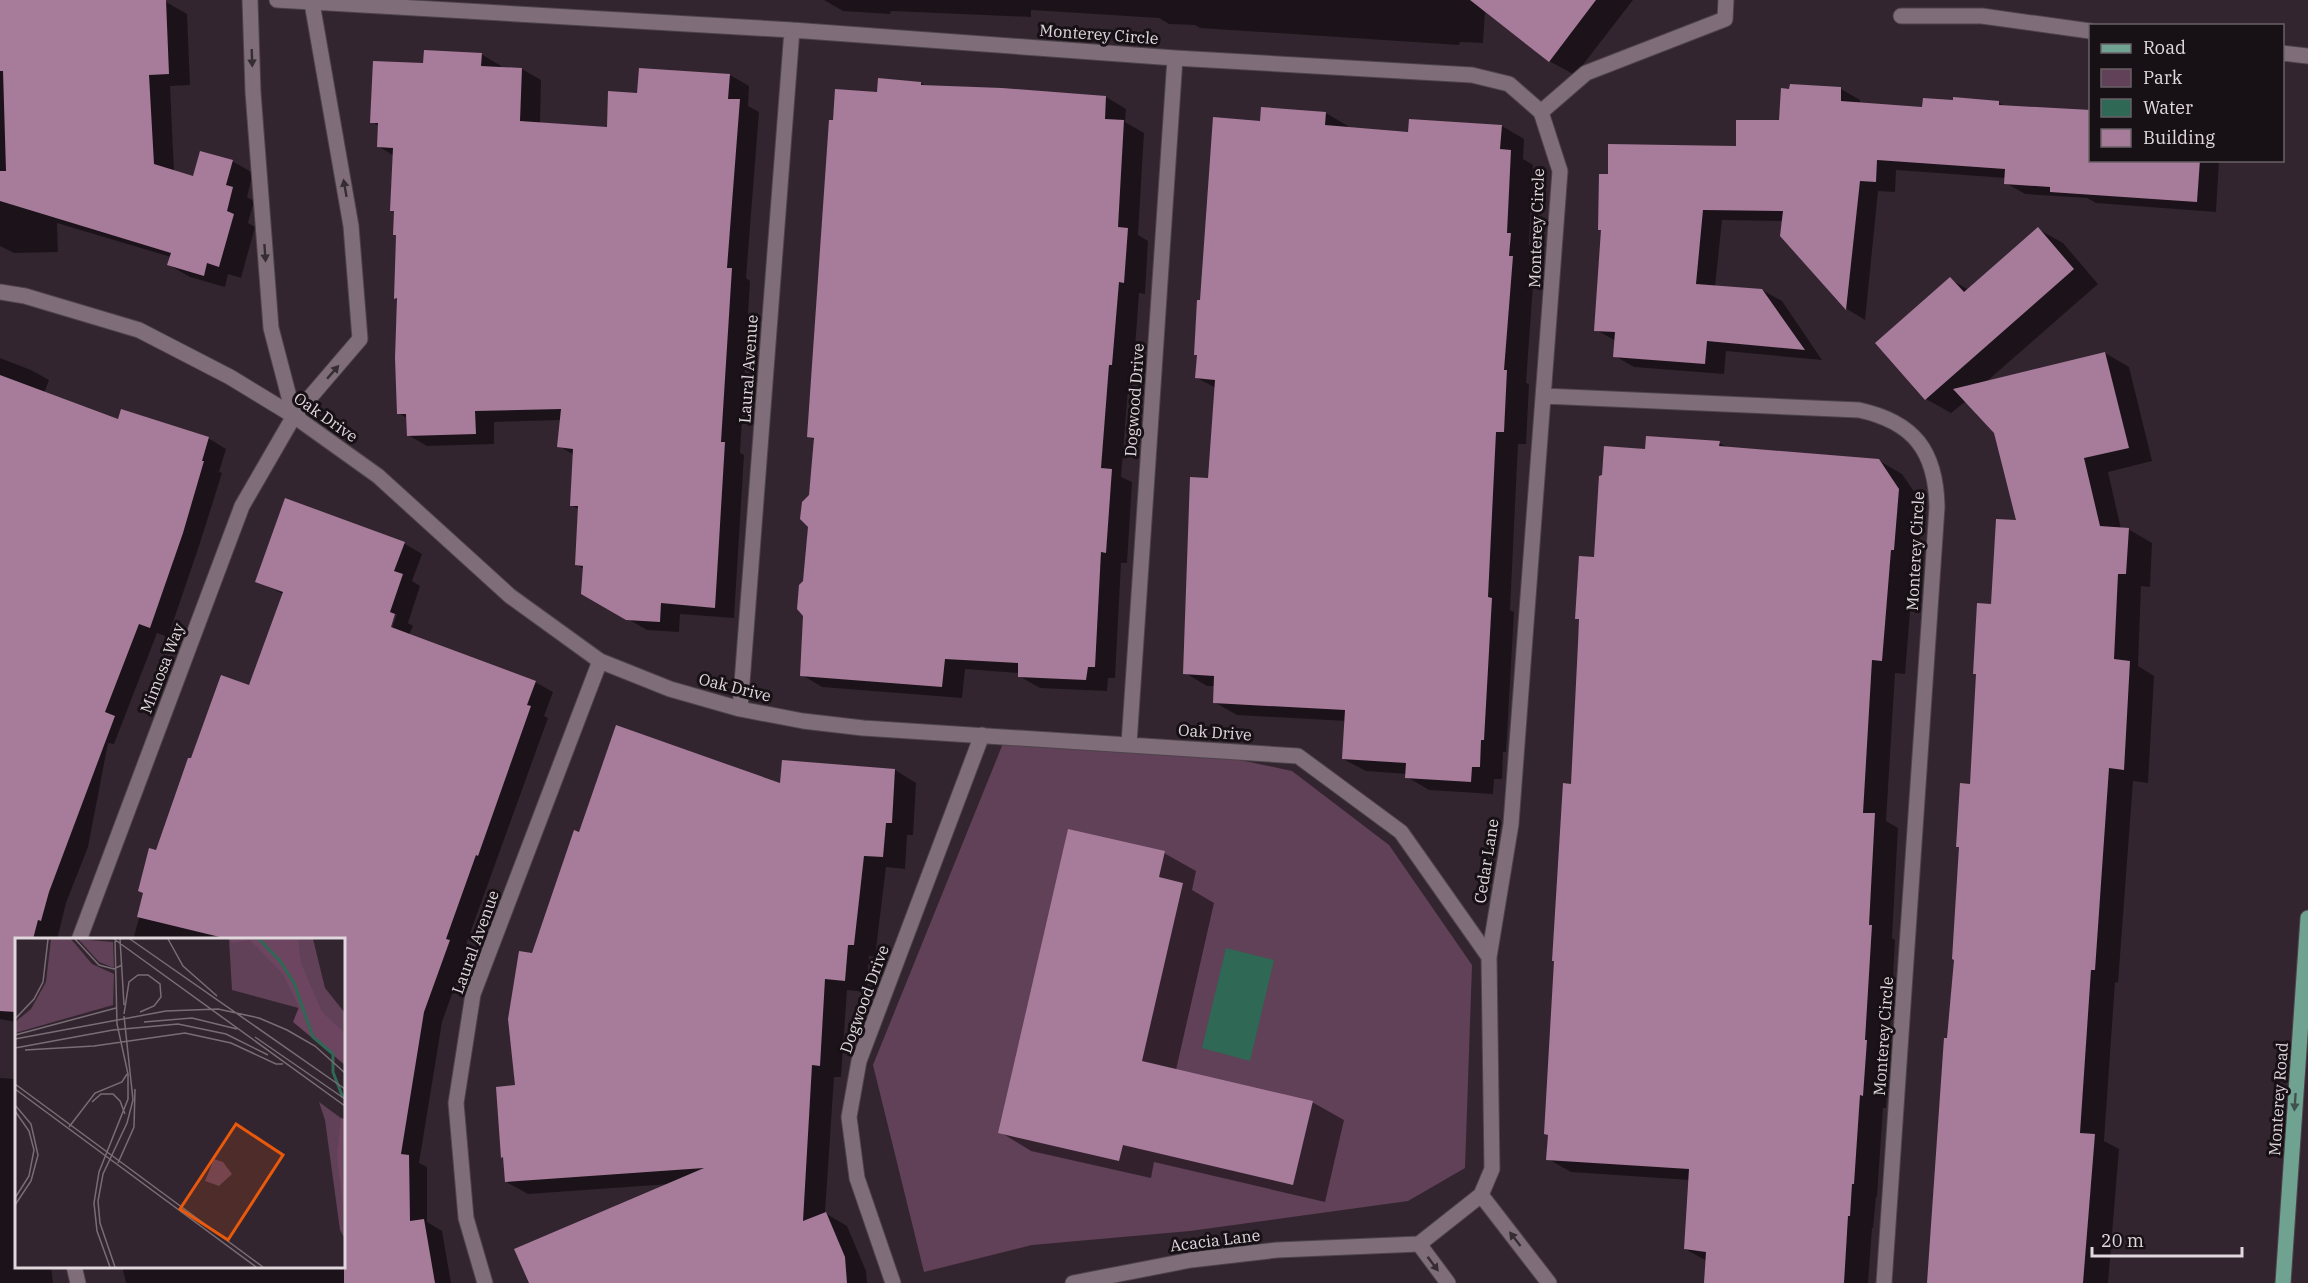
<svg xmlns="http://www.w3.org/2000/svg" width="2308" height="1283" font-family="'IBM Plex Serif',serif">
<rect width="100%" height="100%" fill="#33252f"/>
<path fill="#614157" d="M 1006,736 L 1126,736 L 1292,771 L 1389,845 L 1472,965 L 1465,1168 L 1408,1201 L 1190,1231 L 1032,1245 L 924,1272 L 873,1065 Z"/>
<path fill="#2f6854" d="M 1226,948 L 1274,960 L 1250,1061 L 1202,1048 Z"/>
<path fill="#0007" fill-rule="evenodd" d="M 0,0 L 166,0 L 166,2 L 187,14 L 190,85 L 170,86 L 174,172 L 194,177 L 232,161 L 253,173 L 247,197 L 254,201 L 248,223 L 255,227 L 241,278 L 228,274 L 225,287 L 190,277 L 169,265 L 171,257 L 57,223 L 58,252 L 14,253 L 0,246 Z
M 824,0 L 1633,0 L 1575,75 L 1549,61 L 1485,12 L 1483,43 L 1460,42 L 1459,45 L 1200,28 L 1195,25 L 1169,24 L 1159,18 L 1031,10 L 1031,17 L 891,11 L 890,14 L 843,11 Z
M 481,54 L 501,66 L 501,68 L 522,69 L 541,80 L 540,124 L 608,128 L 639,94 L 730,75 L 749,86 L 748,106 L 759,112 L 746,278 L 750,281 L 740,453 L 744,455 L 734,618 L 680,614 L 679,632 L 647,630 L 583,593 L 584,569 L 576,564 L 580,510 L 571,505 L 574,455 L 559,446 L 561,420 L 494,422 L 494,444 L 427,446 L 408,435 L 407,418 L 398,413 L 399,300 L 395,298 L 398,236 L 394,234 L 395,212 L 392,210 L 394,156 L 378,146 L 379,126 L 372,122 L 424,64 Z
M 879,80 L 921,83 L 927,87 L 1106,97 L 1126,109 L 1125,122 L 1144,133 L 1138,235 L 1148,241 L 1145,294 L 1139,293 L 1133,376 L 1129,376 L 1121,477 L 1132,482 L 1127,563 L 1121,563 L 1115,678 L 1108,678 L 1107,691 L 1040,688 L 1019,676 L 1019,673 L 965,669 L 962,698 L 822,687 L 802,675 L 805,582 L 815,440 L 809,436 L 878,94 Z
M 1841,89 L 1860,100 L 1860,104 L 1924,108 L 1998,102 L 2090,160 L 2219,160 L 2216,212 L 2096,203 L 2087,198 L 2025,194 L 2006,183 L 2006,178 L 1896,170 L 1895,192 L 1878,191 L 1865,320 L 1847,309 L 1782,235 L 1783,221 L 1722,220 L 1715,287 L 1762,290 L 1782,301 L 1822,360 L 1726,351 L 1724,374 L 1634,367 L 1615,356 L 1616,341 L 1596,330 L 1738,148 Z
M 1262,109 L 1326,113 L 1348,126 L 1348,129 L 1410,133 L 1502,126 L 1524,139 L 1523,159 L 1533,165 L 1529,245 L 1533,247 L 1531,269 L 1534,271 L 1526,383 L 1529,384 L 1526,444 L 1518,444 L 1510,610 L 1514,612 L 1506,752 L 1503,752 L 1502,779 L 1494,779 L 1493,794 L 1429,790 L 1407,777 L 1407,774 L 1366,771 L 1343,759 L 1346,721 L 1237,715 L 1214,702 L 1215,686 L 1207,686 L 1185,673 L 1209,480 L 1216,388 L 1197,378 L 1202,302 L 1261,123 Z
M 2038,229 L 2063,243 L 2098,284 L 1986,382 L 2105,353 L 2129,367 L 2152,461 L 2108,472 L 2121,529 L 2128,529 L 2152,543 L 2150,587 L 2141,586 L 2138,666 L 2154,676 L 2148,783 L 2133,781 L 2118,983 L 2115,982 L 2104,1141 L 2119,1149 L 2108,1283 L 1929,1283 L 1971,786 L 1978,675 L 1975,673 L 2018,522 L 1995,432 L 1966,401 L 1951,413 L 1926,399 L 1877,343 L 1950,279 L 1969,290 Z
M 0,358 L 31,370 L 49,380 L 44,393 L 119,421 L 208,438 L 226,449 L 219,472 L 222,473 L 200,543 L 168,637 L 157,633 L 114,744 L 108,743 L 88,847 L 66,903 L 57,940 L 16,940 L 16,1022 L 0,1019 Z
M 1719,443 L 1729,448 L 1878,460 L 1902,474 L 1922,503 L 1918,563 L 1914,562 L 1905,674 L 1895,673 L 1886,821 L 1898,828 L 1892,938 L 1895,940 L 1886,1108 L 1883,1108 L 1877,1197 L 1876,1197 L 1873,1228 L 1872,1228 L 1868,1283 L 1705,1283 L 1707,1261 L 1685,1249 L 1690,1180 L 1571,1172 L 1548,1159 L 1572,785 L 1580,620 L 1577,618 L 1595,558 L 1647,451 Z
M 286,500 L 405,544 L 422,554 L 412,581 L 420,586 L 408,623 L 413,626 L 409,635 L 535,682 L 553,692 L 544,716 L 548,718 L 464,950 L 467,952 L 442,1022 L 419,1163 L 427,1167 L 427,1222 L 442,1231 L 451,1283 L 126,1283 L 122,1266 L 344,1266 L 344,940 L 133,940 L 157,852 L 191,760 L 250,687 L 283,594 L 257,581 ZM 394,614 L 397,614 L 390,634 L 387,633 Z
M 895,770 L 916,783 L 913,835 L 907,835 L 905,869 L 886,867 L 875,957 L 869,956 L 866,992 L 847,990 L 841,1077 L 834,1077 L 825,1213 L 847,1226 L 866,1271 L 867,1283 L 531,1283 L 670,1184 L 528,1194 L 506,1182 L 505,1159 L 502,1157 L 517,1087 L 533,955 L 580,834 L 782,785 Z
M 1164,853 L 1196,871 L 1192,890 L 1214,903 L 1176,1070 L 1312,1102 L 1344,1120 L 1325,1202 L 1154,1162 L 1151,1178 L 1031,1151 L 1000,1132 Z
M 0,1078 L 16,1079 L 16,1266 L 51,1266 L 53,1283 L 0,1283 Z"/>
<path fill="#a77b9a" d="M 0,0 L 166,0 L 169,74 L 149,75 L 154,164 L 193,176 L 200,151 L 233,160 L 226,185 L 233,187 L 227,211 L 234,214 L 219,267 L 207,263 L 204,276 L 167,265 L 171,253 L 0,201 L 0,171 L 6,171 L 3,71 L 0,71 Z
M 1470,0 L 1596,0 L 1549,62 Z
M 424,50 L 482,53 L 481,66 L 522,68 L 520,121 L 607,127 L 608,91 L 637,93 L 639,68 L 730,74 L 728,99 L 740,99 L 727,268 L 732,268 L 721,442 L 725,442 L 715,608 L 661,603 L 660,622 L 626,620 L 581,594 L 583,566 L 575,565 L 578,506 L 570,506 L 573,449 L 557,447 L 561,409 L 475,411 L 476,434 L 407,436 L 406,414 L 397,414 L 395,358 L 397,298 L 394,299 L 396,235 L 393,235 L 394,211 L 390,211 L 393,148 L 377,147 L 378,123 L 370,123 L 373,61 L 423,63 Z
M 878,78 L 921,82 L 921,85 L 1002,88 L 1106,96 L 1105,119 L 1124,120 L 1118,227 L 1128,228 L 1124,283 L 1119,282 L 1112,365 L 1109,365 L 1101,468 L 1112,469 L 1106,553 L 1101,552 L 1095,667 L 1088,667 L 1086,680 L 1018,677 L 1018,663 L 945,659 L 942,687 L 800,676 L 803,616 L 797,609 L 799,585 L 803,581 L 808,527 L 800,519 L 802,502 L 809,495 L 814,438 L 807,437 L 829,120 L 833,120 L 835,89 L 877,92 Z
M 1790,84 L 1841,87 L 1841,101 L 1922,107 L 1923,98 L 1953,100 L 1953,97 L 1999,101 L 1999,105 L 2091,110 L 2091,160 L 2200,160 L 2197,202 L 2050,192 L 2050,187 L 2004,184 L 2005,169 L 1877,160 L 1876,182 L 1860,181 L 1846,310 L 1780,236 L 1783,211 L 1703,210 L 1696,284 L 1762,289 L 1805,350 L 1707,341 L 1705,364 L 1613,357 L 1615,332 L 1594,331 L 1601,230 L 1598,230 L 1599,174 L 1608,174 L 1608,144 L 1736,146 L 1736,120 L 1779,120 L 1781,88 L 1789,89 Z
M 1261,107 L 1326,112 L 1325,125 L 1408,132 L 1409,119 L 1502,125 L 1500,149 L 1511,150 L 1507,233 L 1511,233 L 1509,256 L 1513,256 L 1504,370 L 1507,370 L 1504,432 L 1496,432 L 1488,597 L 1492,598 L 1484,740 L 1481,740 L 1480,767 L 1472,767 L 1471,782 L 1405,778 L 1406,763 L 1342,759 L 1345,710 L 1213,703 L 1214,676 L 1183,674 L 1190,477 L 1208,478 L 1215,380 L 1195,378 L 1197,355 L 1194,355 L 1197,300 L 1200,300 L 1213,117 L 1260,121 Z
M 2038,227 L 2074,269 L 1925,400 L 1875,343 L 1950,277 L 1964,292 Z
M 2105,352 L 2129,448 L 2084,458 L 2100,526 L 2129,528 L 2126,574 L 2118,574 L 2114,659 L 2130,661 L 2124,770 L 2109,768 L 2095,970 L 2091,970 L 2080,1133 L 2095,1134 L 2083,1283 L 1927,1283 L 1944,1038 L 1947,1038 L 1954,960 L 1952,959 L 1959,847 L 1956,847 L 1960,783 L 1970,784 L 1976,674 L 1973,674 L 1977,603 L 1991,604 L 1996,519 L 2016,520 L 1994,433 L 1953,389 Z
M 0,375 L 118,419 L 121,409 L 209,437 L 202,461 L 204,461 L 183,533 L 150,628 L 139,624 L 105,712 L 115,716 L 49,892 L 41,921 L 38,920 L 33,939 L 16,939 L 16,1012 L 0,1011 Z
M 1646,436 L 1720,441 L 1719,446 L 1879,459 L 1899,489 L 1894,550 L 1891,550 L 1882,661 L 1872,660 L 1863,813 L 1875,813 L 1869,925 L 1872,925 L 1865,1040 L 1867,1040 L 1863,1096 L 1860,1095 L 1854,1184 L 1852,1184 L 1850,1216 L 1848,1216 L 1844,1283 L 1704,1283 L 1706,1252 L 1684,1249 L 1689,1169 L 1546,1160 L 1548,1135 L 1544,1134 L 1554,961 L 1552,961 L 1563,783 L 1571,784 L 1578,643 L 1579,619 L 1575,619 L 1579,556 L 1594,557 L 1599,476 L 1602,475 L 1604,446 L 1645,449 Z
M 285,498 L 405,542 L 394,571 L 403,574 L 390,612 L 395,614 L 391,627 L 536,681 L 527,705 L 531,706 L 478,856 L 476,855 L 446,939 L 450,940 L 424,1012 L 401,1154 L 409,1155 L 410,1221 L 424,1219 L 435,1283 L 344,1283 L 344,939 L 228,939 L 137,917 L 143,893 L 138,891 L 149,848 L 156,850 L 188,758 L 191,758 L 221,675 L 249,685 L 283,592 L 255,582 Z
M 616,725 L 780,783 L 782,760 L 895,769 L 892,823 L 886,823 L 883,857 L 864,856 L 854,945 L 848,945 L 845,981 L 825,979 L 820,1066 L 812,1065 L 803,1221 L 826,1212 L 845,1257 L 847,1283 L 529,1283 L 514,1249 L 704,1168 L 505,1182 L 503,1157 L 501,1158 L 496,1087 L 515,1085 L 508,1019 L 519,951 L 532,953 L 574,830 L 579,832 Z
M 1068,829 L 1165,851 L 1159,877 L 1183,883 L 1142,1061 L 1313,1101 L 1293,1185 L 1123,1145 L 1119,1161 L 998,1133 Z"/>
<g fill="none" stroke-linecap="round" stroke-linejoin="round">
<g stroke="#4e434b" stroke-width="17">
<path id="service" d="M 1541,112 L 1586,73 L 1725,19 L 1726,0"/>
</g>
<g stroke="#4e434b" stroke-width="17">
<path id="minor" d="M 250,0 L 253,92 L 271,328 L 294,416
M 277,0 L 792,30 L 1175,58 L 1472,75 L 1509,84 L 1541,112 L 1560,171 L 1511,824 L 1489,957 L 1492,1169 L 1481,1195 L 1419,1244 L 1277,1250 L 1191,1260 L 1073,1283
M 1901,16 L 1982,16 L 2090,31
M 2282,53 L 2308,56
M 0,292 L 25,296 L 139,330 L 230,377 L 294,416 L 378,476 L 510,596 L 600,661 L 670,689 L 740,709 L 803,721 L 863,728 L 1298,756 L 1401,832 L 1489,957
M 1544,396 L 1859,410 C 1914,422 1936,451 1937,507 L 1884,1283
M 740,709 L 792,30
M 1129,744 L 1175,58
M 79,940 L 242,506 L 294,416 L 360,339 L 351,226 L 312,3
M 1481,1195 L 1549,1283
M 1419,1244 L 1448,1283
M 74,1266 L 78,1283
M 485,1283 L 466,1218 L 456,1103 L 473,994 L 600,661
M 893,1283 L 857,1178 L 849,1117 L 859,1061 L 982,735"/>
</g>
<g stroke="#4e434b" stroke-width="17">
<path id="primary" d="M 2283,1283 L 2308,918"/>
</g>
<use href="#service" stroke="#7f6e79" stroke-width="15"/>
<use href="#minor" stroke="#7f6e79" stroke-width="15"/>
<use href="#primary" stroke="#70a292" stroke-width="15"/>
</g>
<defs><path id="oneway-solid" d="M-6-.8H1V-3.2L6.5 0L1 3.2V.8H-6Z" transform="scale(1.5)"/></defs>
<g fill="#362d33">
<use href="#oneway-solid" transform="translate(252 58) rotate(88)"/>
<use href="#oneway-solid" transform="translate(345 188) rotate(-100)"/>
<use href="#oneway-solid" transform="translate(265 253) rotate(86)"/>
<use href="#oneway-solid" transform="translate(333 372) rotate(-49)"/>
<use href="#oneway-solid" transform="translate(1515 1239) rotate(-128)"/>
<use href="#oneway-solid" transform="translate(1433 1264) rotate(53)"/>
</g>
<use fill="#3f524d" href="#oneway-solid" transform="translate(2295 1102) rotate(94)"/>
<g text-anchor="middle" dominant-baseline="central" stroke-width="6" stroke-linejoin="round" paint-order="stroke">
<g font-size="16" fill="#e1d8de" stroke="#171115">
<text transform="translate(1099 34) rotate(4)">Monterey Circle</text>
<text transform="translate(1536 228) rotate(-88)">Monterey Circle</text>
<text transform="translate(748 369) rotate(-86)">Laural Avenue</text>
<text transform="translate(1134 400) rotate(-86)">Dogwood Drive</text>
<text transform="translate(326 417) rotate(35)">Oak Drive</text>
<text transform="translate(1915 551) rotate(-87)">Monterey Circle</text>
<text transform="translate(162 668) rotate(-69)">Mimosa Way</text>
<text transform="translate(735 687) rotate(14)">Oak Drive</text>
<text transform="translate(1215 732) rotate(4)">Oak Drive</text>
<text transform="translate(1486 861) rotate(-81)">Cedar Lane</text>
<text transform="translate(475 942) rotate(-70)">Laural Avenue</text>
<text transform="translate(864 999) rotate(-70)">Dogwood Drive</text>
<text transform="translate(1883 1036) rotate(-86)">Monterey Circle</text>
<text transform="translate(2278 1099) rotate(-86)">Monterey Road</text>
<text transform="translate(1215 1240) rotate(-7)">Acacia Lane</text>
</g>
</g>
<g transform="translate(15 938)">
<rect width="330" height="330" fill="#33252f"/>
<path d="M 36,1 L 56,1 L 77,26 L 99,36 L 98,67 L 0,95 L 0,84 L 16,71 L 31,44 ZM 63,1 L 98,4 L 99,30 L 84,24 ZM 214,1 L 298,1 L 310,50 L 330,75 L 330,102 L 291,72 L 217,52 ZM 304,164 L 330,183 L 330,301 L 325,292 L 310,182 ZM 199,221 L 208,224 L 217,236 L 204,248 L 190,243 Z" fill="#614157"/>
<path d="M 215,1 L 283,1 L 286,25 L 307,74 L 330,95 L 330,127 L 278,84 L 284,69 L 268,36 L 235,2 L 217,5 ZM 326,180 L 330,181 L 330,286 L 322,217 Z" fill="#6d4561"/>
<path fill="none" stroke="#2f6854" stroke-width="3" d="M 244,1 L 265,23 L 279,45 L 298,99 L 318,116 L 318,134 L 328,160"/>
<path fill="none" stroke="#796d75" stroke-width="1.5" d="M 60,1 L 84,27 L 99,31 L 107,27M 99,1 L 330,168M 105,1 L 109,67M 115,1 L 330,151M 153,1 L 168,28 L 202,58M 109,76 L 114,44 L 123,37 L 133,37 L 145,46 L 146,59 L 139,68 L 125,74M 0,81 L 19,61 L 28,44 L 33,1M 129,84 L 177,80 L 222,91M 0,97 L 101,70M 240,99 L 330,161M 0,101 L 151,73 L 203,71 L 244,80 L 272,92 L 300,108 L 330,135M 0,110 L 98,92 L 163,86 L 211,96 L 253,117M 10,112 L 79,108 L 170,95 L 216,105 L 261,126 L 268,126M 0,146 L 248,329M 0,151 L 241,329M 77,164 L 86,156 L 98,156 L 105,163 L 110,176M 0,167 L 16,186 L 23,217 L 16,243 L 0,267M 0,173 L 14,193 L 19,212 L 14,238 L 0,260M 54,189 L 80,155 L 107,144 L 112,136M 103,225 L 119,189 L 120,151M 95,329 L 82,293 L 79,265 L 84,234 L 113,161 L 113,136 L 102,86 L 100,1M 100,329 L 85,285 L 83,263 L 88,236 L 112,185 L 118,162 L 109,78"/>
<path fill="#e8590c" fill-opacity="0.15" stroke="#e8590c" stroke-width="3" d="M 221,186 L 268,217 L 213,302 L 165,271 Z"/>
<rect width="330" height="330" fill="none" stroke="#e1d8de" stroke-width="3"/>
</g>
<rect x="2089" y="24" width="195" height="138" fill="#171115" stroke="#686165" stroke-width="1.5"/>
<rect x="2101" y="44" width="30" height="9" fill="#70a292" stroke="#686165" stroke-width="1.5"/>
<text x="2143" y="54" font-size="18" fill="#e1d8de">Road</text>
<rect x="2101" y="69" width="30" height="18" fill="#614157" stroke="#686165" stroke-width="1.5"/>
<text x="2143" y="84" font-size="18" fill="#e1d8de">Park</text>
<rect x="2101" y="99" width="30" height="18" fill="#2f6854" stroke="#686165" stroke-width="1.5"/>
<text x="2143" y="114" font-size="18" fill="#e1d8de">Water</text>
<rect x="2101" y="129" width="30" height="18" fill="#a77b9a" stroke="#686165" stroke-width="1.5"/>
<text x="2143" y="144" font-size="18" fill="#e1d8de">Building</text>
<path d="M2092 1247v9h150v-9" fill="none" stroke="#e1d8de" stroke-width="3"/>
<text x="2101" y="1247" font-size="18" fill="#e1d8de" stroke="#171115" stroke-width="4.5" paint-order="stroke">20 m</text>
</svg>
